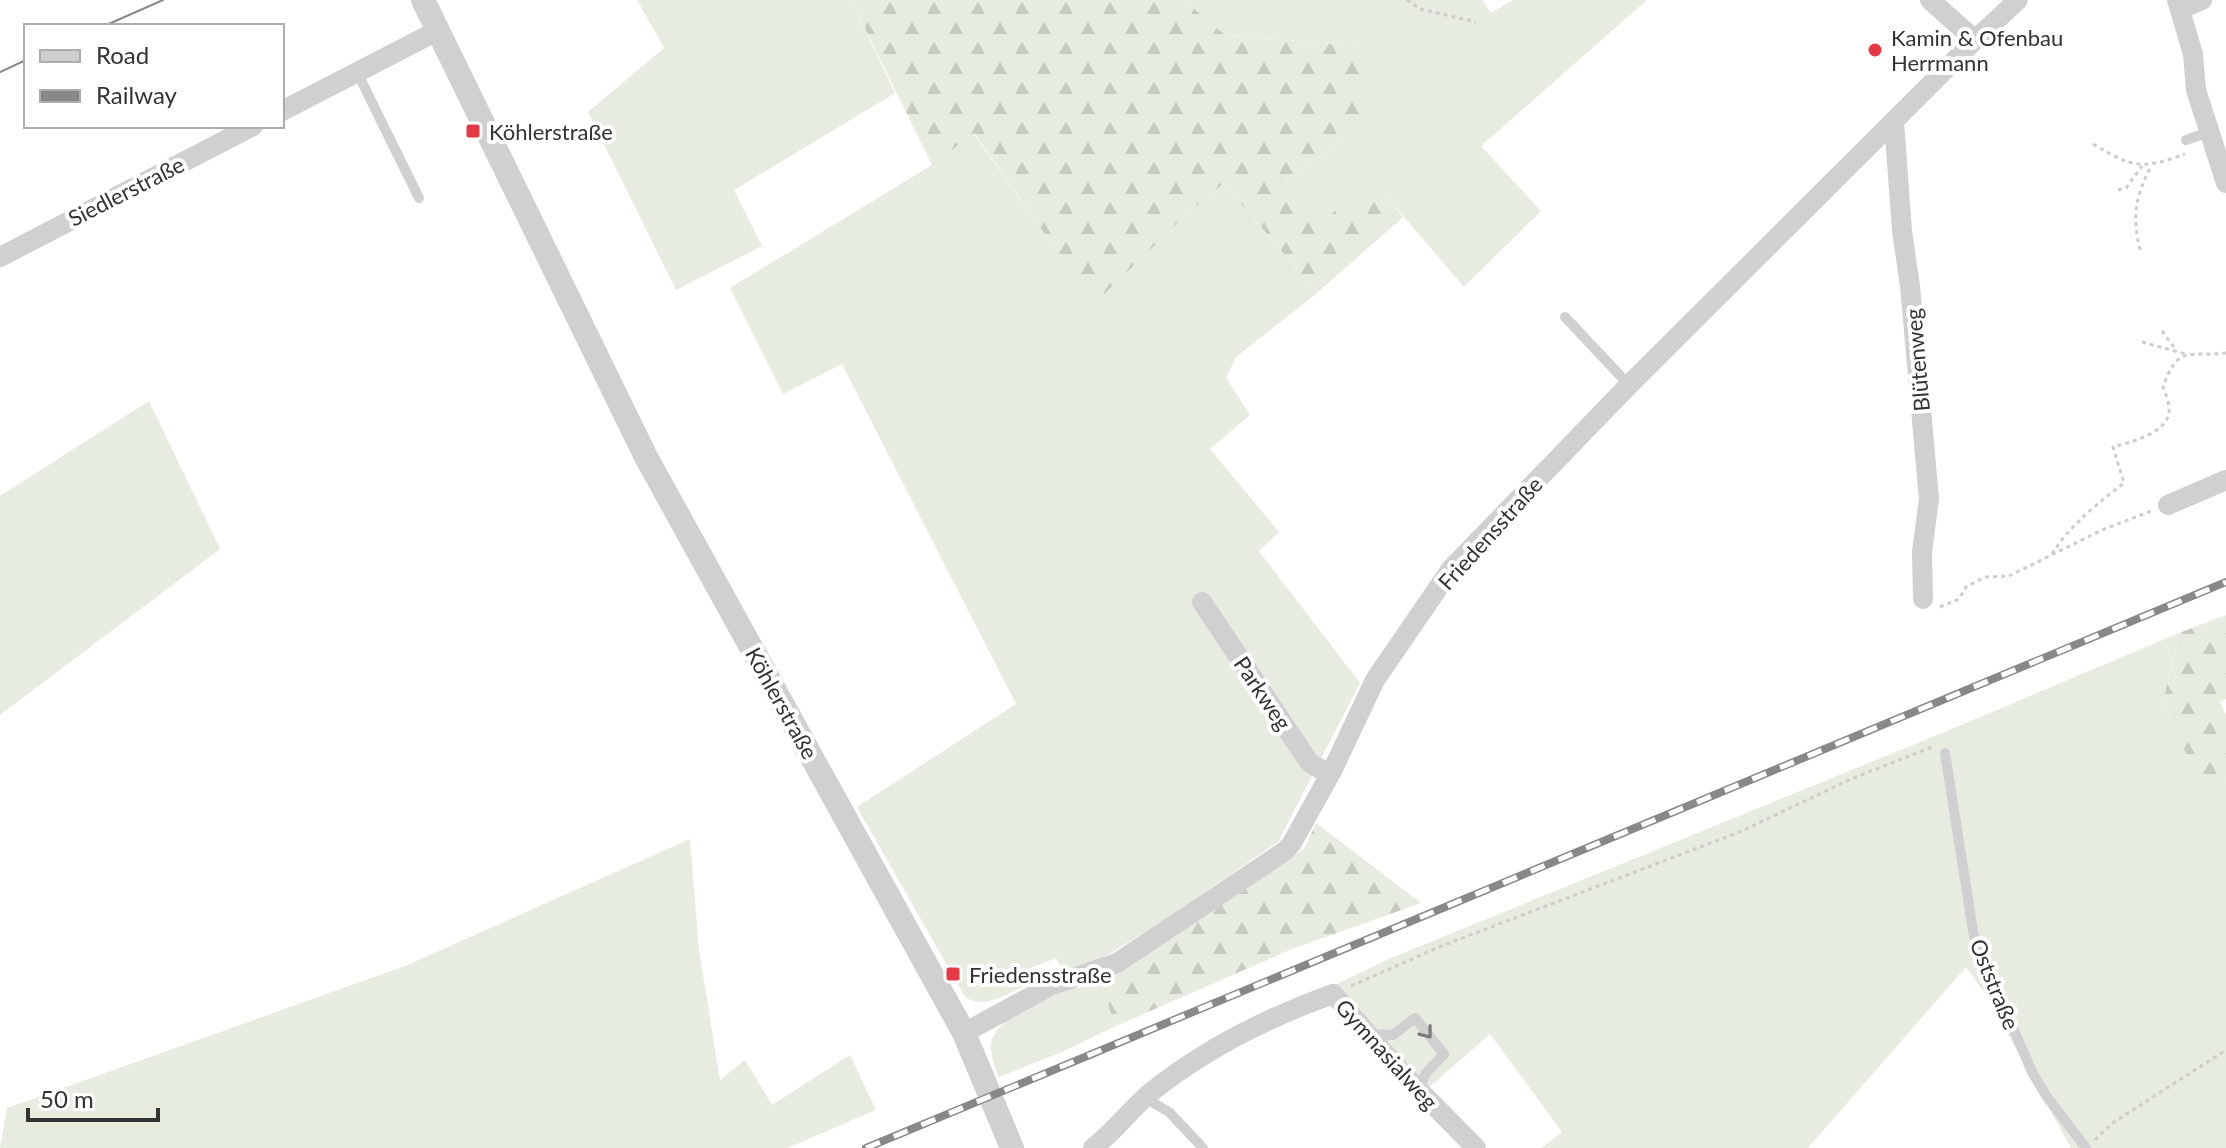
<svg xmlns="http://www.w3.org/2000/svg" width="2226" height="1148" font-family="Lato,sans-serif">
<defs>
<pattern id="forest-firs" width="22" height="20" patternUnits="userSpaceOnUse" patternTransform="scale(2)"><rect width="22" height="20" fill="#e6ecdf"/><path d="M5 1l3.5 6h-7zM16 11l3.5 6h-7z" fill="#c6cbc0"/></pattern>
</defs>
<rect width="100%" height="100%" fill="#fff"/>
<path fill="#e6ecdf" d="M 637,0 L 851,0 L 895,93 L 734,190 L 762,246 L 676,290 L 588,112 L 664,48 Z
M 1184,0 L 1482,0 L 1491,13 L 1513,0 L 1647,0 L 1481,146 L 1541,211 L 1464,287 L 1375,183 L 1319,224 L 1285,182 L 1364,123 L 1360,46 L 1225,35 Z
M 973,133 L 1094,303 L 1188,213 L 1224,183 L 1317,293 L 1236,357 L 1226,378 L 1250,415 L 1210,449 L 1279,532 L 1259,551 L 1360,683 L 1278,842 L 1157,925 L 1101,959 L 1063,971 L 1056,958 L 1020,972 L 1025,986 C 1007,994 984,1010 965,997 L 857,807 L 1016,704 L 842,364 L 783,394 L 730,288 L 932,165 Z
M 149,401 L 220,549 L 0,715 L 0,496 Z
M 2179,633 L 2163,702 L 2203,791 L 2226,780 L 2226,1148 L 2071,1148 L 1986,995 L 1966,967 L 1808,1148 L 1541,1148 L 1562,1132 L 1490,1034 L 1418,1097 L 1322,991 L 1391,958 L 1947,731 Z
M 690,839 L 699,950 L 720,1080 L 745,1060 L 772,1105 L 850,1055 L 876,1110 L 787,1148 L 0,1148 L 7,1108 L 405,966 Z
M 1099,982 L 1116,1026 L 1062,1052 L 999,1077 C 995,1066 988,1052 992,1040 C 1002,1008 1070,989 1099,982 Z"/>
<path fill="url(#forest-firs)" d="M 851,0 L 1184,0 L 1225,35 L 1360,46 L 1366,96 L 1364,123 L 1285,182 L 1319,223 L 1375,182 L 1403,217 L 1317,293 L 1224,183 L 1188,213 L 1094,304 L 974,133 L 932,165 Z
M 2226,615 L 2226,699 L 2220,702 L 2226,715 L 2226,780 L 2203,792 L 2163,702 L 2179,633 Z
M 1316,823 L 1421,903 L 1292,949 L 1116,1026 L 1099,982 L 1136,963 L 1170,936 L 1304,849 Z"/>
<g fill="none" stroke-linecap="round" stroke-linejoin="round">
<path stroke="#cdcdcd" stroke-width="3" stroke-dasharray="4 4" stroke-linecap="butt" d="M 1407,0 L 1420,9 L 1476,22
M 2093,144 C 2134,168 2140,170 2185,154
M 2118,190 L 2126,188 L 2142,166
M 2140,250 C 2132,216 2135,198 2151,166
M 2162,331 L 2176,350
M 2142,342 L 2186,354
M 2052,554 C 2070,525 2097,504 2124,483 L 2113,447 C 2131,442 2165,434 2169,413 C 2170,404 2166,395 2163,387 C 2178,344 2189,357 2226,353
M 1940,607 L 1959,599 L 1966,587 L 1985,577 L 2009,576 L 2102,530 L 2151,511
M 1351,986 L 1439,947 L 1742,831 L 1851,779 L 1932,747
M 2095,1140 L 2111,1124 L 2226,1050"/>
<path stroke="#d0d0d0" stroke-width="10" d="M 357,72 L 419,198
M 2186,140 L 2209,132
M 1565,317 L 1629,385
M 1945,753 L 1974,937 L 2032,1072 L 2047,1097 L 2086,1148
M 1371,1034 L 1393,1035 L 1415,1018 L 1444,1054 L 1426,1073 L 1419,1090
M 1145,1098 L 1169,1112 L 1203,1148"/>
<path stroke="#d0d0d0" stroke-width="20" d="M 1930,0 L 1975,40
M 2177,0 L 2193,54 L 2196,90 L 2226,183
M 2181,9 L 2202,0
M 282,111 L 437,31
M 1894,121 L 1902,231 L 1910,286 L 1929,499 L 1922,552 L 1923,599
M 0,257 L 253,126
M 2168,505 L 2226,480
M 1202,602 L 1309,762 L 1320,769 L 1332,771
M 964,1033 L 1050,986 L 1117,963 L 1285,851 L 1292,843 L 1332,771 L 1375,680 L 1451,569 L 1629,385 L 1975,40 L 2018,0
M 1093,1148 C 1114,1132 1130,1110 1150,1093 C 1206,1048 1266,1018 1333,994 L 1402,1073 L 1476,1148"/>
<path stroke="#d0d0d0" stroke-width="24" d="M 423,0 L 646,457 L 964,1033 L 1012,1148"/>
<path stroke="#888" stroke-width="2" d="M 104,26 L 163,0
M 0,72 L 26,60"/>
<g stroke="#888" stroke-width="8">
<path id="rail" d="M 866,1148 L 2226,582"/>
</g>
<use href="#rail" stroke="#fff" stroke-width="5" stroke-dasharray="15" stroke-linecap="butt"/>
</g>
<defs><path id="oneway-chevron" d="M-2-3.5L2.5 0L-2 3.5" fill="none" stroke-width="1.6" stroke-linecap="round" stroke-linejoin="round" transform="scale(2)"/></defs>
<use stroke="#7a7a7a" href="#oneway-chevron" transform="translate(1427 1033) rotate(52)"/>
<g fill="#e63946" stroke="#fff" stroke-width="3">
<circle cx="1875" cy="50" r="8"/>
<rect x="465" y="123" width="16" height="16" rx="4"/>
<rect x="945" y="966" width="16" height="16" rx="4"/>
</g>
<g text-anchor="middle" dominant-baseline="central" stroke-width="8" stroke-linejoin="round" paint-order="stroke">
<g font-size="22" fill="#333" stroke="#fff" text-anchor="start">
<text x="1891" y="37">Kamin &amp; Ofenbau<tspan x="1891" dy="25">Herrmann</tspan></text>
<text x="489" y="131">Köhlerstraße</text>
<text x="969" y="974">Friedensstraße</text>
</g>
<g font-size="22" fill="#333" stroke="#fff">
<text transform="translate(126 191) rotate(-27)">Siedlerstraße</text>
<text transform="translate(1917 360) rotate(-95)">Blütenweg</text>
<text transform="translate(1490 533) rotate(-48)">Friedensstraße</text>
<text transform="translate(1263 693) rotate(56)">Parkweg</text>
<text transform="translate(782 703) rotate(61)">Köhlerstraße</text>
<text transform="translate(1995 984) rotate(68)">Oststraße</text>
<text transform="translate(1387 1054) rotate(48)">Gymnasialweg</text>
</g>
</g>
<rect x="24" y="24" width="260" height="104" fill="#ffffff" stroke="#adadad" stroke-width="2"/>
<rect x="40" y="50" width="40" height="12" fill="#d0d0d0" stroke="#adadad" stroke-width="2"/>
<text x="96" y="64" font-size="24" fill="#333333">Road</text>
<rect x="40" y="90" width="40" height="12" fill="#888888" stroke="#adadad" stroke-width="2"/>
<text x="96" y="104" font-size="24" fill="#333333">Railway</text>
<path d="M28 1108v12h130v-12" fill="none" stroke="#333333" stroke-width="4"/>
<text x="40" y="1108" font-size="24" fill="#333333" stroke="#ffffff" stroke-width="6" paint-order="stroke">50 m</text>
</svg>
